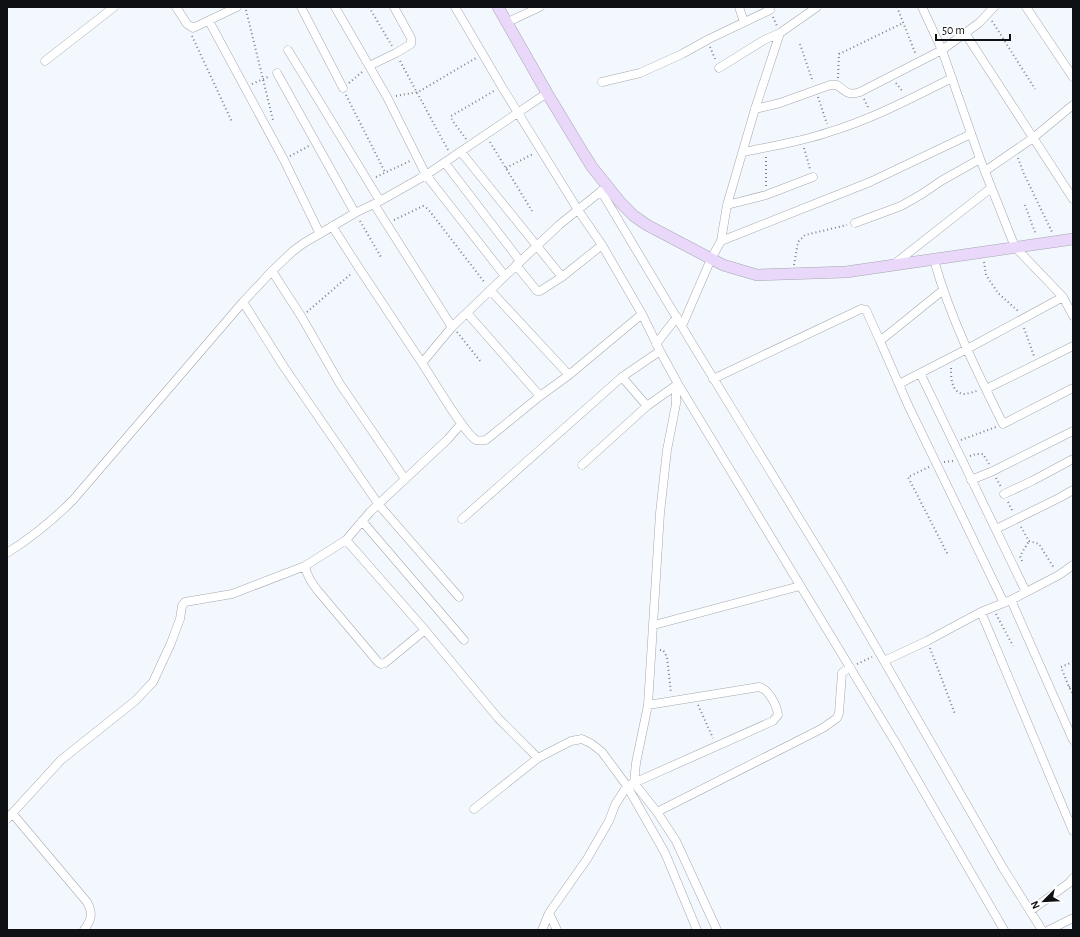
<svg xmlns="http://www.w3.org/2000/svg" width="1080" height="937" font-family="'Alegreya Sans',sans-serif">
<rect width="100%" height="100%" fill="#f3f7fe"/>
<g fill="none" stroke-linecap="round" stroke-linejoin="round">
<g stroke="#a4a8ae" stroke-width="9">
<path id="street" d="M 176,7 L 187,24 L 193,28 L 237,7
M 301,7 L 343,88
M 335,7 L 387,97 L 426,175 L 505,276
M 455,7 L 502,87 L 578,210 L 602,245 L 642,314 L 660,351 L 622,377 L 647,406
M 739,7 L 744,22
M 922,7 L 942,50 L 980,159 L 1015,247 L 1063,297 L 1073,316
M 1026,7 L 1073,77
M 209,21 L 284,160 L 320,234
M 508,22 L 540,7
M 965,33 L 1073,199
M 288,50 L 380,201
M 45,61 L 114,7
M 369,66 L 396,53 L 411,44 L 411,38 L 394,7
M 719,68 L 764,40 L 780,33 L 817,7
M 277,73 L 355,213
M 602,82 L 640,73 L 682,54 L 709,39 L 770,10
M 755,109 L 780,103 L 830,85 L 837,85 C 846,92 849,96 860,92 L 942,50 L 979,23 L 994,7
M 461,152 L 562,277
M 743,152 C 772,146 801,142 829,132 C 872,119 912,98 952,78
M 445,163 L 520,261
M 985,171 L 1033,138 L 1073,105
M 601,191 L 693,345 L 835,577 L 884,661 L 927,641 L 981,612 L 1011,600 L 1059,575 L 1073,565
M 374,204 L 452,327
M 727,205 L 766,195 L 813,177
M 855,223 L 901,206 L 922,194 L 941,181 L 980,159
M 332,226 L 359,268 L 422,363 L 452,327 L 505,276 L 559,225 L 605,188
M 721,241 L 870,182 L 971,134
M 934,260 C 950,317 976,370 1003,424 L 1073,388
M 516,265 L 537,291 L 540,291 L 562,277 L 602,245
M 893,265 L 991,188
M 490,290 L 569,375
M 942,291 L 880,341 L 908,405 L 1004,603
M 243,302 L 284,367 L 379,505 L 459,597
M 467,313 L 540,396
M 682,326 L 711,259 L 721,241 L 727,205 L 755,109 L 780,33
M 656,344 L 677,317
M 660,351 L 678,384 L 897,745 L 1004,930
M 422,363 C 432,378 464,433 476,440 C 479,441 483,440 486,440 L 540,396 L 569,375 L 642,314
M 920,373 L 1026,592
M 713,379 L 861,309 L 866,310 L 880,341
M 899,384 L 967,349 L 1063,297
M 986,389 L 1073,346
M 461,424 L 448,439 L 370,512 L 346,540 L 425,630 L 498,718 L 538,758 L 571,741 L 582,739 L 592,744 L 602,752 L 627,786 L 665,853 L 697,930
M 582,465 L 647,406 L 678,384
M 405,479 L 340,384 L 301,316 L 272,271 L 293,251 L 304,243 L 355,213 L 380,201 L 426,175 L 547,93
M 971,480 L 993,471 L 1073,431
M 1004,494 L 1032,481 L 1073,459
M 462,519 L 622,377
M 362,521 L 464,640
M 996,529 L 1059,498 L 1073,490
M 346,540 L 305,566 C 307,576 311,582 318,591 L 378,662 L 381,664 L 385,663 L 425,630
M 7,553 C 31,538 53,520 73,500 L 243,302 L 272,271
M 1011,600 L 1073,740
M 981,612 L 1073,831
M 654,625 L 800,586
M 884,661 L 1003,868 L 1042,930
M 648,705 L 636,763 L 634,783 L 657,812 L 676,841 L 717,930
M 474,809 L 538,758
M 657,812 L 823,728 L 837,718 L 839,713 L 842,673 L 850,667
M 12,813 L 87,902 C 93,913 92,919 84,930
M 7,819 L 61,760 L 135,701 L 153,682 L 171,643 L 180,619 L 182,606 L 185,602 L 232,594 L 305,566
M 1030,911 L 1069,883 L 1073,878
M 549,913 L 557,930
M 542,930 L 549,913 L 587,859 L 609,821 L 615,805 L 627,786 L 773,721 L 778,715 C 777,706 769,689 759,687 L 648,705 L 660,513 L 667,450 L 676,404 L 676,393 L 674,387
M 1049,930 L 1073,918"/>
</g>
<g stroke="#a4a8ae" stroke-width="12">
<path id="secondary" d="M 498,7 L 547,93 L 582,151 L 592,167 L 621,203 L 634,216 L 647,225 L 723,265 L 757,275 L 846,272 L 1073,239"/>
</g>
<path stroke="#808287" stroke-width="2" stroke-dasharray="1 3" stroke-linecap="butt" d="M 369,7 L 392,46
M 897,7 L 916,55
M 246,10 L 273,120
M 773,17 L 777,26
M 992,21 L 1035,89
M 192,36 L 232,122
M 800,44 L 813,82
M 710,47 L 716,61
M 400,61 L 448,150
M 838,78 L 839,54 L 903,23
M 349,83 L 362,72
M 896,83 L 903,92
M 252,84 L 270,76
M 346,95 L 385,172
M 396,96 L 418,92 L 476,58
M 818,97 L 827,124
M 864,99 L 869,109
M 466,139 L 452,120 L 451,116 L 494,91
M 490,142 L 532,211
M 804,148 L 810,169
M 290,156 L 309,146
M 766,157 L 766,186
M 1018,158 L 1024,174 L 1052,232
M 506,168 L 533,154
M 376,177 L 410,161
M 1025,205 L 1036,235
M 394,220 L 423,206 L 428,209 L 485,283
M 360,221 L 381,257
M 984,262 L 986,275 L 998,293 L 1017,310 L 1018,313
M 794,265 L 798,242 L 805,235 L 847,225
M 307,312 L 352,273
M 1024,328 L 1034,356
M 457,332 L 481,362
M 951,368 C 951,377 951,393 964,394 C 968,394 973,392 977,391
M 961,440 L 996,427
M 970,456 L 976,454 L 983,454 L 989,464
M 944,462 L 954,461
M 929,467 L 908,477 L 948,555
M 996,478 L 1001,487
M 1008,502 L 1013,512
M 1021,527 L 1029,541 L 1039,544 L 1054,568
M 1022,561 L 1020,556 L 1029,541
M 996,614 L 1013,646
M 930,648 L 955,714
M 660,650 L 663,650 L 667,657 L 671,693
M 1073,662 L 1061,667 L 1069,687 L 1073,694
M 857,664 L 872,657
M 1069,687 L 1073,685
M 698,705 L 713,738"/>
<use href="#street" stroke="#fff" stroke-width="8"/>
<use href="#secondary" stroke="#ead8fa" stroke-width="11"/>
</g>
<rect width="1080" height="937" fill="none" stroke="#0f1013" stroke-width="16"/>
<g transform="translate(1044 901) rotate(246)" stroke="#ffffff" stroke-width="3" paint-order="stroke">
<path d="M0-3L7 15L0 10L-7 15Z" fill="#0f1013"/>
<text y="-6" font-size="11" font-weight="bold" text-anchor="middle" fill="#0f1013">N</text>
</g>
<path d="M936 34v6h74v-6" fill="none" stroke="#0f1013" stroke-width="2"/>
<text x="942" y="34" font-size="12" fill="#0f1013" stroke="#ffffff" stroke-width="3" paint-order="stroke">50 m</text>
</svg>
